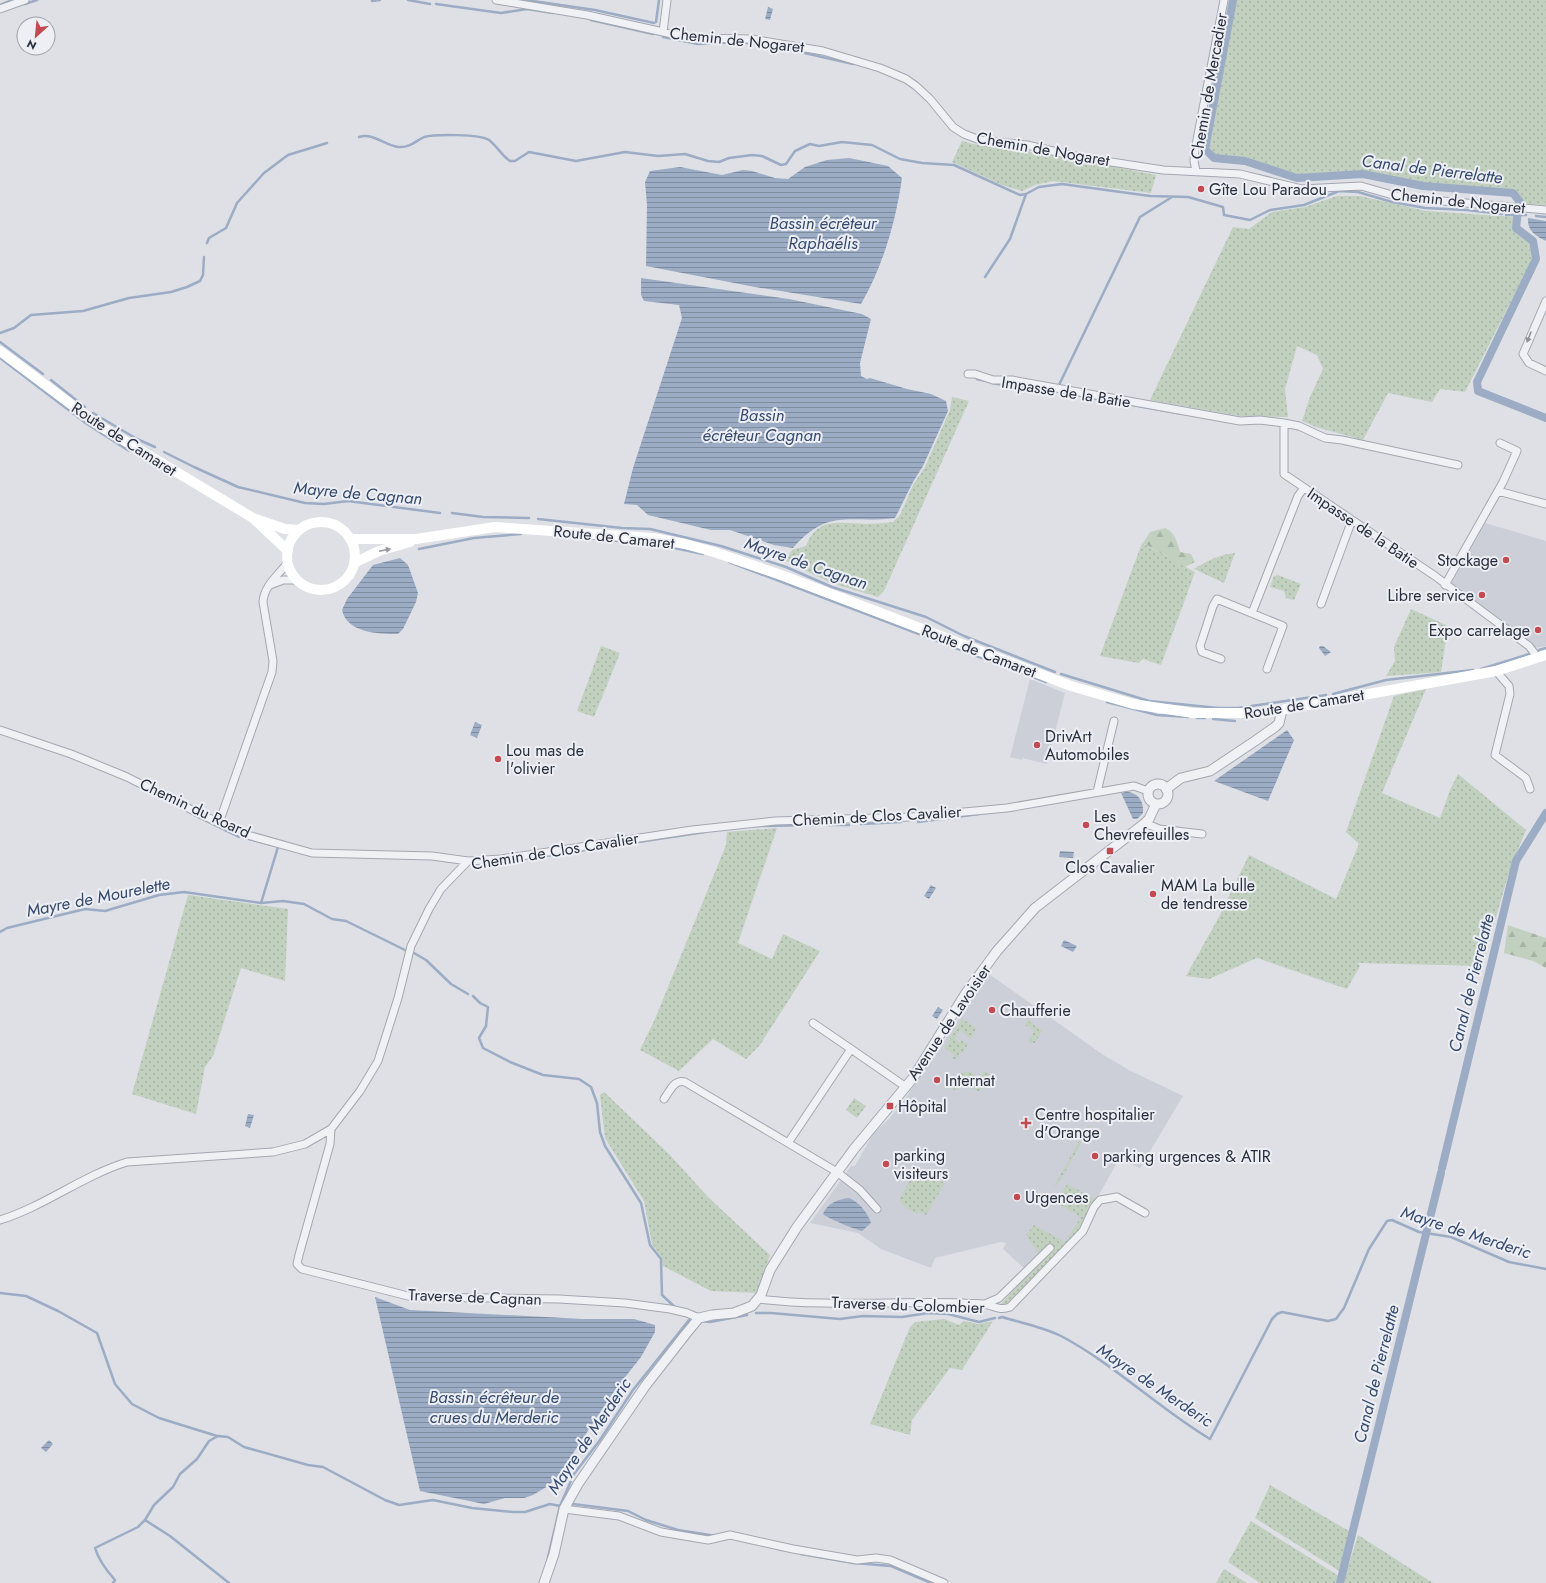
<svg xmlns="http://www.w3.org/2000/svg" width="1546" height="1583" font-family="Jost,sans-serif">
<defs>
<pattern id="grass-dots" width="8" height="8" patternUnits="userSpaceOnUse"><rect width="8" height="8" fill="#c2d0bf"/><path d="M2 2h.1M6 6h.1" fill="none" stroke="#a7b3a5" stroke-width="1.8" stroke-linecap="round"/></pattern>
<pattern id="forest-firs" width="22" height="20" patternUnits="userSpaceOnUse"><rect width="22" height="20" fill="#c2d0bf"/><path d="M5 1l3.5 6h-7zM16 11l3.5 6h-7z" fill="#a7b3a5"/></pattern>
<pattern id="water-rules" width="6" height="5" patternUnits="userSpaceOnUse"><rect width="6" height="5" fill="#9bacc4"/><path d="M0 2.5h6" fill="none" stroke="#7e8ca0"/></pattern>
</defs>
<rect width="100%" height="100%" fill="#dee0e6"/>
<path fill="#cccfd8" d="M 1485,523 L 1546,541 L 1546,646 L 1535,648 L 1450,586 Z
M 1030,679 L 1065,693 L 1047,764 L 1022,758 L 1022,760 L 1010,757 Z
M 989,974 L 1102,1054 L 1129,1070 L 1183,1096 L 1140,1168 L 1119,1159 L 1081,1227 L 1066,1244 L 1025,1269 L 1003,1249 L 1006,1243 L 1001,1242 L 935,1258 L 931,1268 L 881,1249 L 858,1233 L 810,1223 L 851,1166 L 855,1166 L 873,1134 L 889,1119 L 905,1099 Z"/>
<path fill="url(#grass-dots)" d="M 1235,0 L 1546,0 L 1546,205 L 1526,204 L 1515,190 L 1421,184 L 1362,171 L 1299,175 L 1245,157 L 1215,156 L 1209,146 Z
M 962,141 L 973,144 L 1048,154 L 1156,175 L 1151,193 L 1053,181 L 1035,185 L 1022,191 L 1002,185 L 952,162 Z
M 1337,196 L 1360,196 L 1426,211 L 1515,217 L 1513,229 L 1529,242 L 1532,260 L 1465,392 L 1440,389 L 1432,402 L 1388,393 L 1363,440 L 1316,427 L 1302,421 L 1310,397 L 1323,369 L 1317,355 L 1297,346 L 1285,389 L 1288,417 L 1239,416 L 1150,400 L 1233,227 L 1249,229 L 1272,212 L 1305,207 Z
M 952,397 L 969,401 L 884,591 L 878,597 L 831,583 L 786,561 L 792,550 L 806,546 C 817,517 840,523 865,524 C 874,524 884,523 893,522 L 900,515 L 913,485 L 925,467 L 950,410 Z
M 1142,543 L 1195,572 L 1161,665 L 1143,659 L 1139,663 L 1100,656 Z
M 1235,553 L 1224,583 L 1194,569 C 1207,561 1220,554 1235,553 Z
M 1278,575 L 1301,584 L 1294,600 L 1286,598 L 1284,591 L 1270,587 L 1274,576 Z
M 1411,609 L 1448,626 L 1441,672 L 1386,676 L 1395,661 L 1394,647 Z
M 601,646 L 620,653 L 594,717 L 577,711 Z
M 1426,689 L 1382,793 L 1440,818 L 1450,790 L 1458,774 L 1526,830 L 1509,872 L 1482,966 L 1358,963 L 1360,966 L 1347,989 L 1257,958 L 1209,979 L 1186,976 L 1220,915 L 1249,855 L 1336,899 L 1359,844 L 1346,832 L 1394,696 Z
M 777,828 L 738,943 L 772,959 L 783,934 L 820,951 L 760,1045 L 746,1059 L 713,1039 L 679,1071 L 640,1050 L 655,1019 L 726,845 L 727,832 Z
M 188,895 L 288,909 L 285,981 L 241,968 L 213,1056 L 205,1067 L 196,1114 L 132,1094 Z
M 1028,1018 L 1030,1022 L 1042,1031 L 1035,1043 L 1028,1043 L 1034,1031 L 1025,1025 Z
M 962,1019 L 977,1028 L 971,1039 L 960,1030 L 955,1039 L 959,1043 L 962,1040 L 968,1044 L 963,1053 L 960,1053 L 956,1060 L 952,1058 L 954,1054 L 944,1048 Z
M 968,1071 L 980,1078 L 984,1071 L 990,1074 L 979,1092 L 970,1087 L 965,1087 L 967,1084 L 962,1082 L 957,1090 L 954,1090 L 951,1088 L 959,1074 Z
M 604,1092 L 669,1154 L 708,1197 L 770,1255 L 757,1293 L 711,1291 L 663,1266 L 662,1258 L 652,1244 L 644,1201 L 605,1138 L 600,1095 Z
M 854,1098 L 866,1106 L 857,1118 L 846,1110 Z
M 1088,1125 L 1090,1126 L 1061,1180 L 1053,1188 Z
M 919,1170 L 945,1183 L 926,1215 L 919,1211 L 917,1214 L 905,1207 L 899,1200 L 915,1171 Z
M 1067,1184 L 1092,1197 L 1096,1202 L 1082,1230 L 1010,1306 L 999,1306 L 1042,1259 L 1026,1235 L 1034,1225 L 1065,1242 L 1081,1217 L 1049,1199 L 1052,1195 L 1060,1196 Z
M 944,1319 L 959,1325 L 964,1321 L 979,1324 L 993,1321 L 962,1370 L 950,1368 L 912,1420 L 910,1435 L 870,1424 L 910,1327 L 915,1322 Z
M 1270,1485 L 1349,1531 L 1341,1572 L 1255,1518 Z
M 1251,1521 L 1342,1578 L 1340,1583 L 1260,1583 L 1228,1562 Z
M 1358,1535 L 1433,1583 L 1343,1583 Z
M 1224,1569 L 1247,1583 L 1216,1583 Z"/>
<path fill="url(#forest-firs)" d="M 1165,528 C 1175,532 1177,542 1180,552 L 1191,554 L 1195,562 L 1185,567 L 1143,543 L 1150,532 Z
M 1508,925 L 1546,938 L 1546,968 L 1533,961 L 1504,953 Z"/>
<path fill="url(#water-rules)" d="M 768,7 L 773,9 L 770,20 L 765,19 Z
M 849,158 L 888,166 L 902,178 C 896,221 883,266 861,304 L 755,287 L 646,266 L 647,205 L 645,182 L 650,171 L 680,167 L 722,175 L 743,170 L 752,171 L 775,178 L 788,179 L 805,167 L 827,160 Z
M 1528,218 L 1546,221 L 1546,241 C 1536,236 1527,231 1528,218 Z
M 641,278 L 789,299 L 862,314 L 871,319 L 860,363 L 861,376 L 867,379 L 870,378 L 907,389 L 931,394 L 946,401 L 948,411 L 923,466 L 913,482 L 895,518 C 849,524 829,507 793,548 L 774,545 L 730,530 L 711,530 L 648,515 L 637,505 L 624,504 L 633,468 L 682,318 L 679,305 L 644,301 L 641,295 Z
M 400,558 L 408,565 L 418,593 L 416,602 L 403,629 L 398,634 C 378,634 347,633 342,610 L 347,599 L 373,565 Z
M 1320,646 L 1323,646 L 1331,652 L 1325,656 L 1319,648 Z
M 475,722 L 482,725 L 477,738 L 470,735 Z
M 1287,730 L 1294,740 L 1268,801 L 1214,781 Z
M 1126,792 C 1138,792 1144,801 1143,813 L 1137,819 L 1133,819 L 1121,793 Z
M 1060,851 L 1074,852 L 1073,858 L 1059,857 Z
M 931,885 L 936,888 L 929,899 L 924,896 Z
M 1064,940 L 1077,946 L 1073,952 L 1061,946 Z
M 938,1007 L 943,1010 L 937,1019 L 932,1016 Z
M 248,1114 L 254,1115 L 250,1128 L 245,1126 Z
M 849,1198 C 859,1202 868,1213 871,1223 L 862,1231 C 856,1230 825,1217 823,1214 C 827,1203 839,1199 849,1198 Z
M 375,1297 L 410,1310 L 583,1319 L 634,1319 L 655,1325 L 655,1332 L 641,1357 L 615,1390 L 558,1476 L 548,1486 L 533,1495 L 524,1498 L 505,1498 L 484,1504 L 420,1491 Z
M 49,1440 L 53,1444 L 46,1452 L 41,1448 Z"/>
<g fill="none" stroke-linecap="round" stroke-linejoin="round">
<path stroke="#9bacc4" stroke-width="2.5" d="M 408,0 L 430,4
M 526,0 L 595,10 L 654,23 L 656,22 L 659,0
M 372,1 L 380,0
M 25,4 L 37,0
M 436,4 L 501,13 L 527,9 L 553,13
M 0,5 L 12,0
M 591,20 L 653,34
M 663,37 L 698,44 L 735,42
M 740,42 L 773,46
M 778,47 L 853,64
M 359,137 C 373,132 385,146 399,147 C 409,148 416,141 424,137 C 435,134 480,134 489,140 C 497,146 502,156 510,161 L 515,161 L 529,152 L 576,161 L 625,152 L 658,156 L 685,154 L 708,161 L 719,162 L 729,158 L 752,155 L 762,156 L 781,165 L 786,164 L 795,151 L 810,144 L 819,146 L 842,142 L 872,145 L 900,159 L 922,163 L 954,165 L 1020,195 L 1026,194 L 1039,187 L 1062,184 L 1150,196 L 1188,197 L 1223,207 L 1224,215 L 1250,220 L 1270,210 L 1304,205 L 1339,191 L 1358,192 L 1392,202 L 1425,208 L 1467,210 L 1502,214
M 1506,215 L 1526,215
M 1536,216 L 1546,217
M 207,243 L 209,238 L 226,228 L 237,203 L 264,173 L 288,155 L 327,143
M 985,277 L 1010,239 L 1026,194
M 0,333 L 14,328 L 31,315 L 83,311 L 129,298 L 171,292 L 187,287 L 200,281 L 203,275 L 204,257
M 0,342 L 43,374
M 0,358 L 87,424 L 129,451
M 977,379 L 986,381
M 51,380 L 85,407
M 993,383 C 1005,386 1019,386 1032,387 L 1183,414
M 1058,387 L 1140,217 L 1172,197
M 93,413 L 137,439 L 155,447
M 164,452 L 194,467 L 238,487 L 305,503 L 324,504 L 348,501 L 440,513
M 452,513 L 483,517 L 529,518
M 538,519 L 622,528 L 650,529 L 721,546 L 786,567 L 832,587 L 926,617 L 964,636 L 1055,672
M 589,538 L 648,544
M 660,545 L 703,554
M 419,549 L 474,538 L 521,534
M 729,562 L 995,663
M 1539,650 L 1546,648
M 1005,666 L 1046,682
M 1481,669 L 1529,654
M 1061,674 L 1149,701 L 1218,708 L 1238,708 L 1326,695
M 1333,694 L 1386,680 L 1473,670
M 1107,702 L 1157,715 L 1188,717
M 1197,718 L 1205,718
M 1213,719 L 1235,721
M 192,814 L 239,837
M 918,822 L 979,814
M 861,824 L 901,822
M 827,825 L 849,825
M 756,826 L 815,825
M 249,839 L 272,845
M 539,857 L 705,832
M 261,903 L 278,847
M 0,932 L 7,928 L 85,909 L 105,911 L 159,895 L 184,892 L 261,903 L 283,901 L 304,904 L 332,919 L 346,921 L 407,951
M 414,953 L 426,960 L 451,984 L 468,994
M 473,996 L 480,1003 L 488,1007 L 486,1026 L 479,1038 L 483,1048 L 510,1062 L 543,1075 L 579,1079 L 591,1087 L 597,1103 L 600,1132 L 605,1146 L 641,1203 L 650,1245 L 661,1259 L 662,1295 L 677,1309
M 0,1293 L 26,1296 L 58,1311 L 97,1333 L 115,1384 L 132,1404 L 159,1418 L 217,1436
M 756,1313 L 771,1313 L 840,1319 L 863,1316 L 902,1317 L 928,1313 L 948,1314 L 979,1322 L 995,1318
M 999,1318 L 1002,1317 C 1022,1323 1043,1327 1061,1336 C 1114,1364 1158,1408 1210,1439 L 1272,1319 L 1277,1314 L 1282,1312 L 1328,1321 L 1336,1319 L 1344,1308 L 1369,1249 L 1387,1221 L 1392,1220 L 1419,1232 L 1451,1237 L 1509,1262 L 1546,1269
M 701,1321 L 710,1322 L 747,1315
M 573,1504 L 628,1511 L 646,1520 L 678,1530 L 716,1536
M 145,1520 L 170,1536 L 229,1583
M 770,1547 L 783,1550
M 801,1554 L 854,1563 L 891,1566 L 931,1583
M 547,1562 L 560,1506
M 113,1583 L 115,1580 C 106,1570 99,1561 95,1548 L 138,1527 L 145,1520 L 154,1505 L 173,1487 L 180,1474 L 197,1459 L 209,1441 L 218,1436 L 228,1437 L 244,1447 L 308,1465 L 323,1467 L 385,1500 L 399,1505 L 433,1500 L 472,1508 L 513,1512 L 525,1512 L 550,1504 L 560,1506 L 574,1474 L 600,1440 L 633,1390 L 689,1320"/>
<path stroke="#9bacc4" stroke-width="8" d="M 1233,0 L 1205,149 L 1214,158 L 1245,161 L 1297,178 L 1363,174 L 1423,186 L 1513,193 L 1520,202 L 1519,205
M 1518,210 L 1516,228 L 1533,241 L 1536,259 L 1477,382 L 1478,391 L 1546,418
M 1442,1168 L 1516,861 L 1546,813
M 1340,1583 L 1441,1173"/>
<g stroke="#a4a7b0" stroke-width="9">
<path id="minor" d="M 496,0 L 587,15 L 690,38 L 752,39 L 823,51 L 880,68 L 906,79 L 916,86 L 930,99 L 953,127 L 964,134 L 980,140 L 1027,145 L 1079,157 L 1163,170 L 1240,174 L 1302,189 L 1361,186 L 1396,196 L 1420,199 L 1546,210
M 0,9 L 25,0
M 663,32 L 667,0
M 1196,171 L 1194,161 L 1195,150 L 1224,0
M 1546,301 L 1523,354 L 1529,363 L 1546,371
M 968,374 L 975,374 L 993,380 L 1012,380 L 1240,421 L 1260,420 L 1284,423
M 1458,465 L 1342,440 L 1325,438 L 1299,426 L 1284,423 L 1284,474 L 1435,576 L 1529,646 L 1538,658
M 1498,491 L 1546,504
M 270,585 L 283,580 L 296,580
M 1445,585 L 1503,482 L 1517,451 L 1500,443
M 1321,604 L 1352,520
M 1252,613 L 1298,496 L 1304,488
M 1221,659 L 1202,652 L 1200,646 L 1213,606 L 1217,599 L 1283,626 L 1267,669
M 1496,671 L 1509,686 L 1510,694 L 1495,755 L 1526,778 L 1530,789
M 0,730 L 71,754 L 127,777 L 200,814 L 244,834 L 312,853 L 432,856 L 468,861 L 501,859 L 692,830 L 775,821 L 911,817 L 1007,808 L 1134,786 L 1148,791
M 1097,792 L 1114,721
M 219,823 L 272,672 L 273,661 L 263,602 C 264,585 279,575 288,562
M 1145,823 L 1159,829 L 1202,834
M 813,1023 L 851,1049
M 664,1099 C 670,1091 674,1079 685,1082 L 837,1172 L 860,1190 L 877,1209
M 331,1129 L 330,1144 L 299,1255 L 297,1264 L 302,1269 L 412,1297 L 559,1299 L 625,1303 L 670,1309 L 687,1313 L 699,1318
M 788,1143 L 851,1049 L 906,1087
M 0,1220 C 45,1206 82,1176 127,1162 L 273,1152 L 305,1144 L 331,1129 L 360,1091 L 378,1061 L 398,998 L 411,946 L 429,909 L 441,889 L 468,861
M 758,1299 C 826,1307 895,1301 963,1303 C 970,1304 978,1303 984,1304 C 995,1306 999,1311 1010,1307 L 1083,1231 L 1094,1207 L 1100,1200 L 1117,1197 L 1145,1213
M 985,1304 L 999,1298 L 1050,1248
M 564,1509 L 619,1516 L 661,1532 L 708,1540 L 730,1535 L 793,1549 L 857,1560 L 876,1558 L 890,1560 L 944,1583"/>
</g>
<g stroke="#a4a7b0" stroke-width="11">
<path id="tertiary" d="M1148 794a10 10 0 1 1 20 0a10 10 0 1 1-20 0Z
M 1166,789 L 1181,778 L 1210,771 L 1255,741 L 1275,727 L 1279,723 L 1282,710
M 544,1583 L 554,1554 L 564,1509 L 578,1484 L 646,1385 L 685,1335 L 699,1318 L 712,1315 L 734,1313 L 752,1306 L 761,1295 L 770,1270 L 797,1227 L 854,1149 L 913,1078 L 966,993 L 997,951 L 1035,908 L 1145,823 L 1149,819 L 1156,804"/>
</g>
<use href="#minor" stroke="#f0f1f5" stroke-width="7"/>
<use href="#tertiary" stroke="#f0f1f5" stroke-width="9"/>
<path stroke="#fff" stroke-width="10" d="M 0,351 L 100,426 L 253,518 L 288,551
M 256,519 L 285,529 L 299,530
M287 556a34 34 0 1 1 68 0a34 34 0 1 1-68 0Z
M 350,539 L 416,539 L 495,527 L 653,538 L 685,544 L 714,552 L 784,576 L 1071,686 L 1133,704 L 1193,713 L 1264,713 L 1496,671 L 1546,655
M 354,563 L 379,551 L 410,542"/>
</g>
<defs><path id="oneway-solid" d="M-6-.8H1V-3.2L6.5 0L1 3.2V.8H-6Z"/></defs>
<use fill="#8c9098" href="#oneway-solid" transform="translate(1529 337) rotate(112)"/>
<use fill="#94969e" href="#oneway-solid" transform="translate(385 550) rotate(-12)"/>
<g fill="#c44a52" stroke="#edeff4" stroke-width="1.5">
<circle cx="1201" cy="189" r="4"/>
<circle cx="1506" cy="560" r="4"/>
<circle cx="1482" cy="595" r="4"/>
<circle cx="1538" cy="630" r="4"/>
<circle cx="1037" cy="745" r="4"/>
<circle cx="498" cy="759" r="4"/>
<circle cx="1086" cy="825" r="4"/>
<rect x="1106" y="847" width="8" height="8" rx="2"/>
<circle cx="1153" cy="894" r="4"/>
<circle cx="992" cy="1010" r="4"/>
<circle cx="937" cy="1080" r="4"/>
<rect x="886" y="1102" width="8" height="8" rx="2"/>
<path d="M1024 1117h4v4h4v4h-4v4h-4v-4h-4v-4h4z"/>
<circle cx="1095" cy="1156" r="4"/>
<circle cx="886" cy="1164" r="4"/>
<circle cx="1017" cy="1197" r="4"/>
</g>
<g text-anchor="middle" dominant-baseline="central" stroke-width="4" stroke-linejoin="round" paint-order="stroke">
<g font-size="16" fill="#282e3c" stroke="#edeff4">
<text transform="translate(737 40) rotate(6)">Chemin de Nogaret</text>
<text transform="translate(1209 86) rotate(-80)">Chemin de Mercadier</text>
<text transform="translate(1043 149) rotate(10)">Chemin de Nogaret</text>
<text transform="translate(1458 201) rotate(6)">Chemin de Nogaret</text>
<text transform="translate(1066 392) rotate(9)">Impasse de la Batie</text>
<text transform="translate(124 439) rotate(33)">Route de Camaret</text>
<text transform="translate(1363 528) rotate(34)">Impasse de la Batie</text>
<text transform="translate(614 537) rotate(6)">Route de Camaret</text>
<text transform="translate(979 651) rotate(21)">Route de Camaret</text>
<text transform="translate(1304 704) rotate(-9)">Route de Camaret</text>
<text transform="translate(195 808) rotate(25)">Chemin du Roard</text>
<text transform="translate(877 816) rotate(-3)">Chemin de Clos Cavalier</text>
<text transform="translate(555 851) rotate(-9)">Chemin de Clos Cavalier</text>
<text transform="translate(949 1022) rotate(-56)">Avenue de Lavoisier</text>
<text transform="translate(475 1297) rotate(2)">Traverse de Cagnan</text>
<text transform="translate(908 1305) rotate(2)">Traverse du Colombier</text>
</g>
<g font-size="16" fill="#282e3c" stroke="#edeff4" text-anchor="start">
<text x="1209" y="189">Gîte Lou Paradou</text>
<text x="1498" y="560" text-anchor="end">Stockage</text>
<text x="1474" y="595" text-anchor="end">Libre service</text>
<text x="1530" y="630" text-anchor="end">Expo carrelage</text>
<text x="1045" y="736">DrivArt<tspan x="1045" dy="18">Automobiles</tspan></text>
<text x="506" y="750">Lou mas de<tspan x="506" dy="18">l'olivier</tspan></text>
<text x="1094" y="816">Les<tspan x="1094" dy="18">Chevrefeuilles</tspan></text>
<text x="1110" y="867" text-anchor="middle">Clos Cavalier</text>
<text x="1161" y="885">MAM La bulle<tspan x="1161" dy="18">de tendresse</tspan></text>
<text x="1000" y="1010">Chaufferie</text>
<text x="945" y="1080">Internat</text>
<text x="898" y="1106">Hôpital</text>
<text x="1035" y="1114">Centre hospitalier<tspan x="1035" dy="18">d'Orange</tspan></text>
<text x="894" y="1155">parking<tspan x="894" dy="18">visiteurs</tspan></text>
<text x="1103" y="1156">parking urgences &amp; ATIR</text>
<text x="1025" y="1197">Urgences</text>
</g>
<g font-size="17" font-style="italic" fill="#354a6d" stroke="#edeff4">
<text transform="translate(1432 169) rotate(7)">Canal de Pierrelatte</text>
<text x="823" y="223">Bassin écrêteur<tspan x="823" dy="20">Raphaélis</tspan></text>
<text x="762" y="415">Bassin<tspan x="762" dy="20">écrêteur Cagnan</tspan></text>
<text transform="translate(358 493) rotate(5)">Mayre de Cagnan</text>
<text transform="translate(806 563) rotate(19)">Mayre de Cagnan</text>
<text transform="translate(98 897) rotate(-11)">Mayre de Mourelette</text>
<text transform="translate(1471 983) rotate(-76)">Canal de Pierrelatte</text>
<text transform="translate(1466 1232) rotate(18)">Mayre de Merderic</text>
<text transform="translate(1376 1374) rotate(-76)">Canal de Pierrelatte</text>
<text transform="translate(1155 1385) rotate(34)">Mayre de Merderic</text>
<text x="494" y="1397">Bassin écrêteur de<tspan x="494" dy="20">crues du Merderic</tspan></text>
<text transform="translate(589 1436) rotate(-56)">Mayre de Merderic</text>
</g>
</g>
<g transform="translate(36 36) rotate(207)"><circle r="19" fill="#edeff4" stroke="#9ea2aa"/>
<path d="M0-3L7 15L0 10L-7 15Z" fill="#c44a52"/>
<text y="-6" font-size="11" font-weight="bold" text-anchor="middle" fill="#282e3c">N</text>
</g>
</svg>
